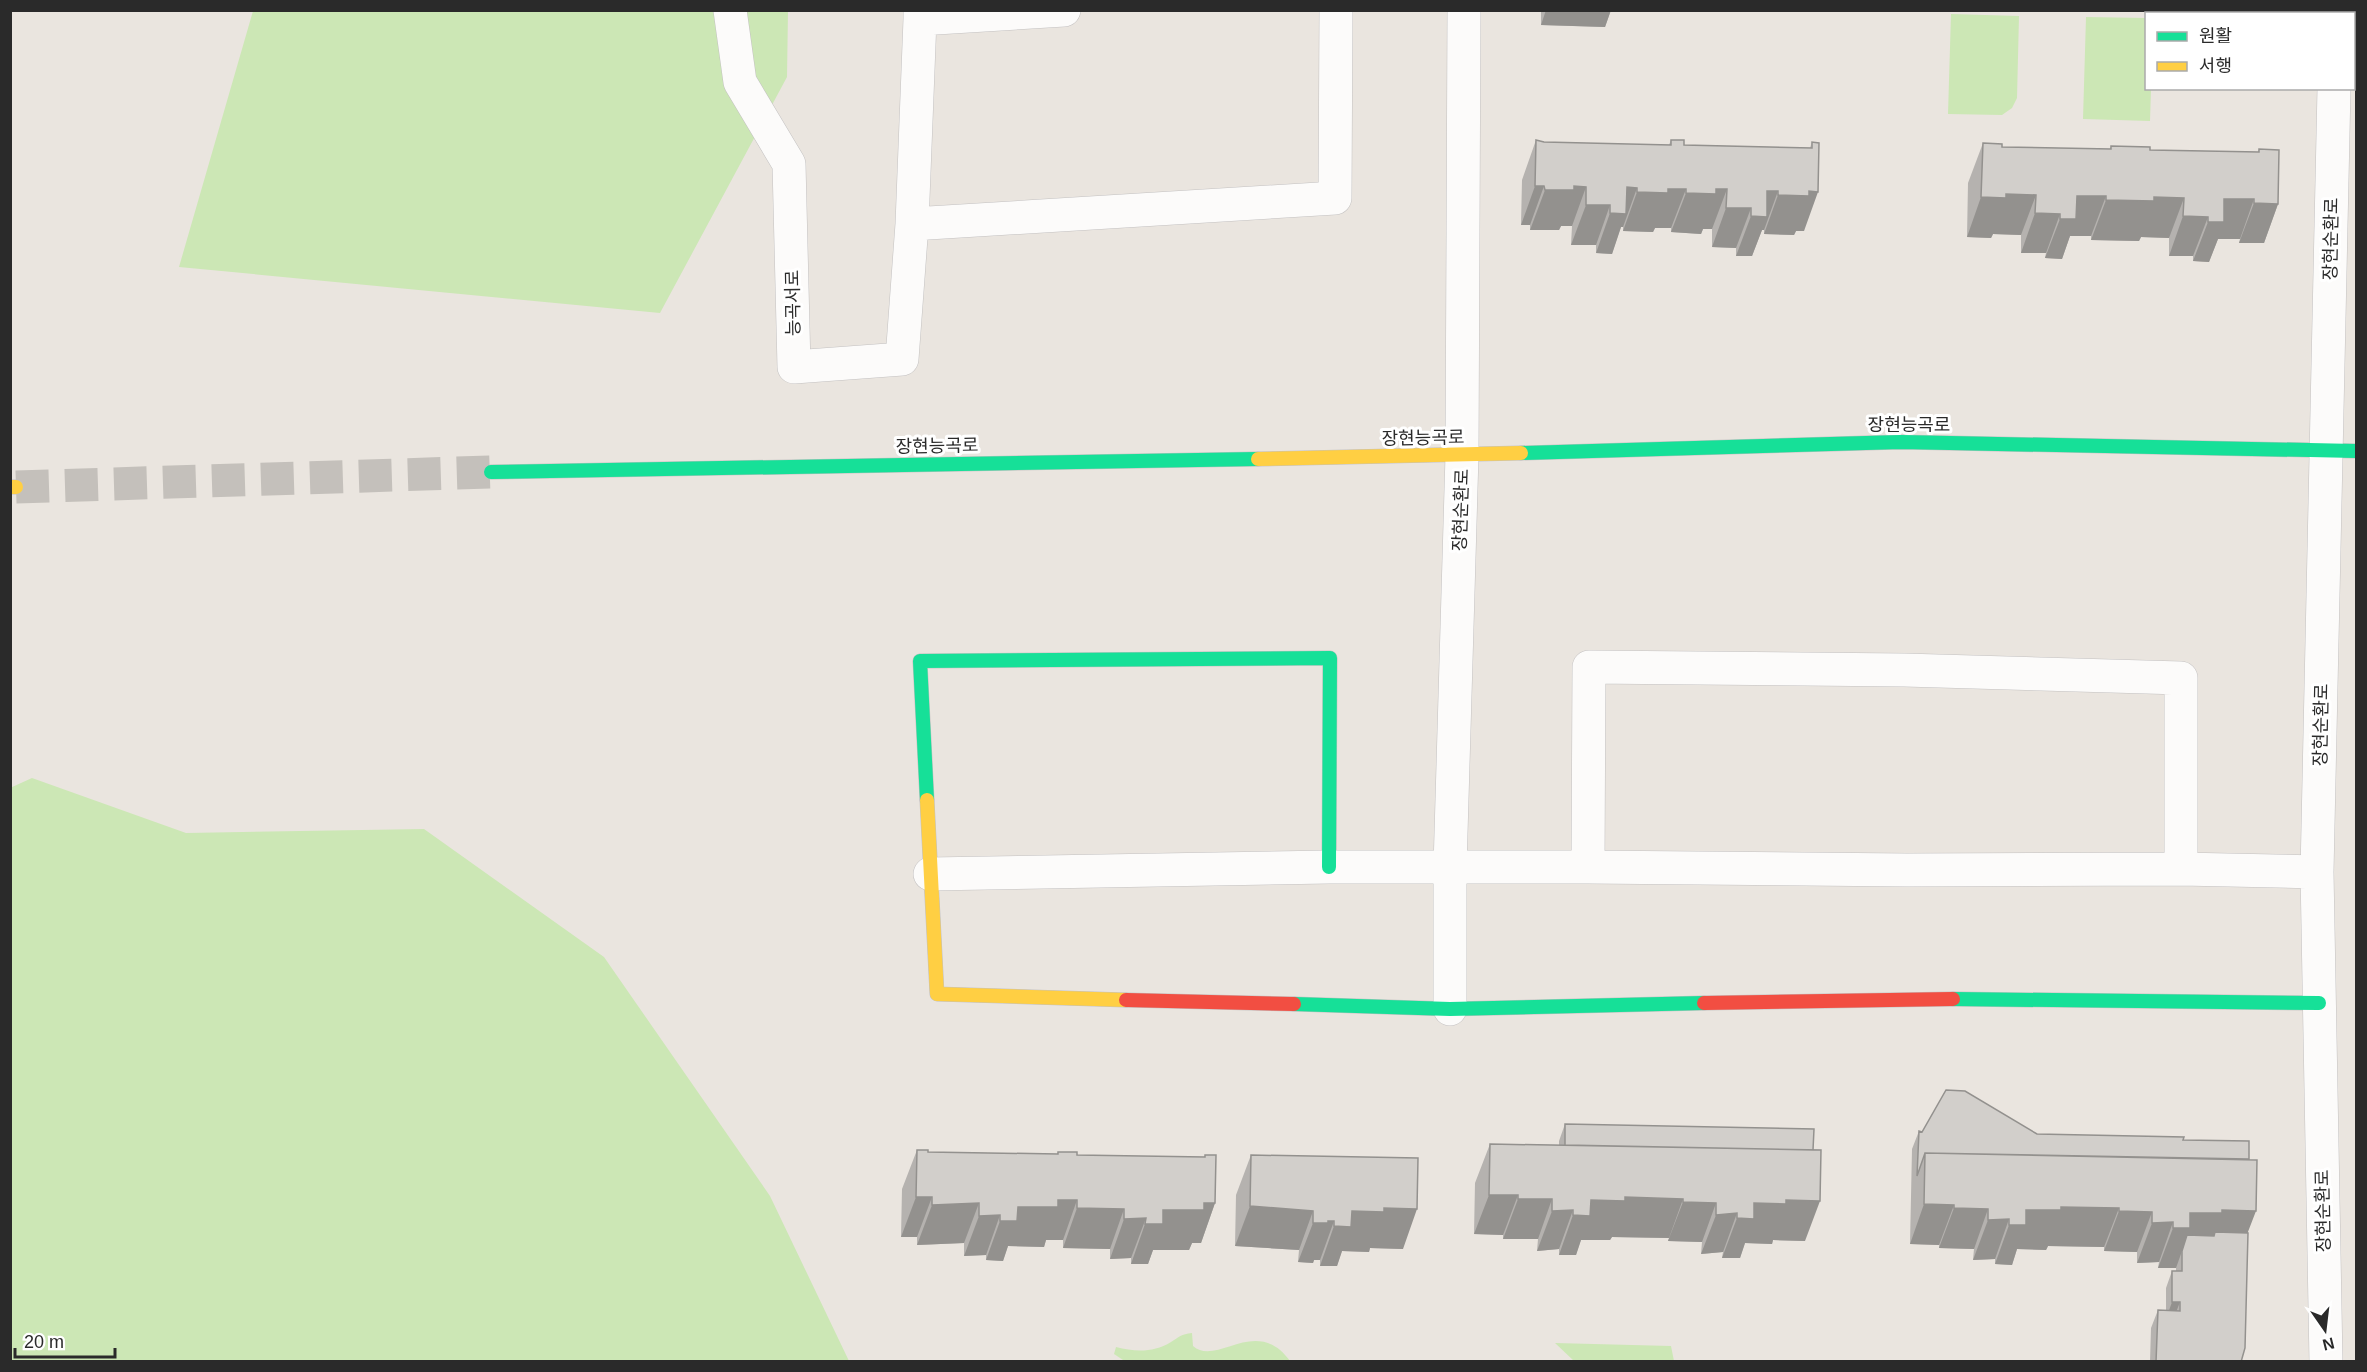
<svg xmlns="http://www.w3.org/2000/svg" width="2367" height="1372" font-family="Helvetica,'Noto Sans KR',sans-serif">
<rect width="100%" height="100%" fill="#eae5df"/>
<path fill="#cce7b5" d="M 253,11 L 788,11 L 787,77 L 660,313 L 179,267 Z
M 1951,14 L 2019,16 L 2017,98 L 2012,108 L 2002,115 L 1948,114 Z
M 2086,17 L 2146,18 L 2146,88 L 2151,89 L 2150,121 L 2083,119 Z
M 32,778 L 186,833 L 424,829 L 604,957 L 770,1196 L 849,1361 L 11,1361 L 10,788 Z
M 1192,1333 L 1193,1346 C 1217,1367 1256,1314 1290,1361 L 1126,1362 L 1114,1354 L 1116,1347 C 1135,1352 1153,1353 1171,1342 C 1179,1337 1181,1334 1192,1333 Z
M 1555,1343 L 1671,1346 L 1674,1361 L 1574,1361 Z"/>
<g fill="none" stroke-linecap="round" stroke-linejoin="round">
<path stroke="#c4c0bb" stroke-width="33" stroke-dasharray="33 16" stroke-linecap="butt" d="M 16,487 L 491,472"/>
<g stroke="#c3c1c1" stroke-width="34">
<path id="street" d="M 730,10 L 740,82 L 789,164 L 794,367 L 902,359 L 912,224
M 920,10 L 920,19 L 1064,10
M 2335,14 L 2335,10
M 920,19 L 912,224 L 1335,198 L 1336,10
M 1588,867 L 1589,667 L 1904,670 L 2181,678 L 2181,869
M 930,874 L 1329,867 L 1588,867 L 1907,870 L 2181,869 L 2317,872
M 1450,1009 L 1450,868 L 1462,455 L 1464,10
M 2326,1362 L 2317,872 L 2334,88"/>
</g>
<g stroke="#c3c1c1" stroke-width="15">
<path id="fast" d="M 1521,453 L 1901,442 L 2356,451
M 491,472 L 1258,459
M 927,800 L 920,661 L 1330,658 L 1329,867
M 1953,999 L 2319,1003
M 1294,1004 L 1450,1009 L 1704,1003"/>
</g>
<g stroke="#c3c1c1" stroke-width="15">
<path id="slow" d="M 1258,459 L 1521,453
M 10,487 L 16,487
M 927,800 L 937,994 L 1126,1000"/>
</g>
<g stroke="#c3c1c1" stroke-width="15">
<path id="jam" d="M 1126,1000 L 1294,1004
M 1704,1003 L 1953,999"/>
</g>
<use href="#street" stroke="#fcfbfa" stroke-width="33"/>
<use href="#fast" stroke="#16e098" stroke-width="14"/>
<use href="#slow" stroke="#ffcf43" stroke-width="14"/>
<use href="#jam" stroke="#f24e42" stroke-width="14"/>
</g>
<path fill="#b5b2af" d="M 1541,10 L 1611,10 L 1605,27 L 1541,25 Z
M 1536,140 L 1544,142 L 1669,145 L 1671,140 L 1684,145 L 1810,148 L 1812,142 L 1804,231 L 1796,231 L 1794,235 L 1764,234 L 1764,230 L 1762,230 L 1752,256 L 1736,256 L 1736,248 L 1712,247 L 1712,229 L 1703,229 L 1701,234 L 1671,232 L 1671,228 L 1655,228 L 1653,232 L 1623,231 L 1623,227 L 1621,227 L 1612,254 L 1596,253 L 1596,245 L 1571,245 L 1572,226 L 1561,226 L 1559,230 L 1530,230 L 1530,225 L 1521,225 L 1522,180 Z
M 1983,143 L 2002,147 L 2110,149 L 2111,146 L 2150,150 L 2258,152 L 2259,149 L 2278,204 L 2264,243 L 2239,243 L 2240,239 L 2218,239 L 2209,262 L 2193,261 L 2193,256 L 2169,256 L 2169,238 L 2141,237 L 2139,241 L 2091,240 L 2091,236 L 2070,236 L 2062,259 L 2045,258 L 2046,253 L 2021,253 L 2021,235 L 1993,234 L 1991,238 L 1967,237 L 1968,183 Z
M 1565,1124 L 1805,1241 L 1773,1240 L 1772,1244 L 1745,1243 L 1740,1258 L 1722,1258 L 1723,1252 L 1701,1254 L 1702,1242 L 1668,1241 L 1669,1238 L 1612,1237 L 1610,1240 L 1581,1240 L 1576,1255 L 1559,1255 L 1559,1249 L 1537,1251 L 1538,1239 L 1503,1239 L 1503,1235 L 1474,1234 L 1475,1183 L 1490,1144 L 1559,1145 L 1559,1141 Z
M 1919,1131 L 2037,1134 L 2183,1140 L 2248,1233 L 2241,1362 L 2150,1362 L 2151,1328 L 2158,1310 L 2166,1311 L 2166,1288 L 2172,1271 L 2176,1271 L 2176,1268 L 2158,1268 L 2159,1262 L 2137,1263 L 2137,1252 L 2104,1251 L 2104,1247 L 2048,1246 L 2046,1250 L 2017,1249 L 2012,1265 L 1995,1264 L 1995,1259 L 1973,1260 L 1974,1249 L 1939,1248 L 1939,1245 L 1910,1244 L 1912,1149 Z
M 917,1150 L 928,1152 L 1057,1154 L 1058,1152 L 1077,1155 L 1215,1203 L 1201,1243 L 1192,1243 L 1189,1250 L 1153,1250 L 1148,1264 L 1131,1264 L 1131,1258 L 1110,1259 L 1110,1249 L 1063,1248 L 1063,1240 L 1046,1240 L 1044,1247 L 1008,1246 L 1003,1261 L 986,1260 L 986,1255 L 964,1256 L 964,1243 L 917,1245 L 917,1237 L 901,1237 L 902,1189 Z
M 1251,1155 L 1403,1249 L 1370,1248 L 1369,1252 L 1342,1251 L 1337,1266 L 1320,1266 L 1320,1260 L 1314,1260 L 1313,1263 L 1298,1262 L 1299,1250 L 1235,1246 L 1236,1195 Z"/>
<path fill="#93918e" d="M 1546,10 L 1611,10 L 1605,27 L 1541,25 Z
M 1535,186 L 1544,186 L 1530,225 L 1521,225 Z
M 1574,186 L 1586,187 L 1572,226 L 1561,226 L 1559,230 L 1530,230 L 1545,190 Z
M 1627,187 L 1637,188 L 1623,227 L 1621,227 L 1612,254 L 1596,253 L 1610,213 Z
M 1668,189 L 1686,189 L 1671,228 L 1655,228 L 1653,232 L 1623,231 L 1637,192 Z
M 1716,189 L 1727,189 L 1712,229 L 1703,229 L 1701,234 L 1671,232 L 1686,193 Z
M 1767,191 L 1778,191 L 1764,230 L 1762,230 L 1752,256 L 1736,256 L 1751,216 Z
M 1809,191 L 1818,192 L 1804,231 L 1796,231 L 1794,235 L 1764,234 L 1778,195 Z
M 2006,194 L 2036,195 L 2021,235 L 1993,234 L 1991,238 L 1967,237 L 1981,197 Z
M 2077,196 L 2106,196 L 2091,236 L 2070,236 L 2062,259 L 2045,258 L 2060,219 Z
M 2154,197 L 2184,198 L 2169,238 L 2141,237 L 2139,241 L 2091,240 L 2106,200 Z
M 2224,199 L 2254,199 L 2240,239 L 2218,239 L 2209,262 L 2193,261 L 2208,222 Z
M 2254,203 L 2278,204 L 2264,243 L 2239,243 Z
M 1586,205 L 1610,205 L 1596,245 L 1571,245 Z
M 1726,208 L 1751,208 L 1736,248 L 1712,247 Z
M 2035,213 L 2060,214 L 2046,253 L 2021,253 Z
M 2183,216 L 2208,217 L 2193,256 L 2169,256 Z
M 1489,1195 L 1518,1195 L 1503,1235 L 1474,1234 Z
M 916,1197 L 932,1197 L 917,1237 L 901,1237 Z
M 1625,1197 L 1683,1199 L 1669,1238 L 1612,1237 L 1610,1240 L 1581,1240 L 1576,1255 L 1559,1255 L 1573,1215 L 1591,1200 Z
M 1518,1199 L 1552,1199 L 1538,1239 L 1503,1239 Z
M 1058,1200 L 1077,1200 L 1063,1240 L 1046,1240 L 1044,1247 L 1008,1246 L 1003,1261 L 986,1260 L 1000,1221 L 1018,1207 Z
M 1786,1200 L 1820,1201 L 1805,1241 L 1773,1240 L 1772,1244 L 1745,1243 L 1740,1258 L 1722,1258 L 1737,1218 L 1754,1203 Z
M 1683,1202 L 1716,1203 L 1702,1242 L 1668,1241 Z
M 979,1203 L 964,1243 L 917,1245 L 932,1205 Z
M 1204,1203 L 1215,1203 L 1201,1243 L 1192,1243 L 1189,1250 L 1153,1250 L 1148,1264 L 1131,1264 L 1145,1224 L 1163,1210 Z
M 1924,1204 L 1954,1205 L 1939,1245 L 1910,1244 Z
M 1250,1206 L 1313,1211 L 1299,1250 L 1235,1246 Z
M 2061,1207 L 2119,1208 L 2104,1247 L 2048,1246 L 2046,1250 L 2017,1249 L 2012,1265 L 1995,1264 L 2009,1225 L 2026,1210 Z
M 1077,1208 L 1124,1209 L 1110,1249 L 1063,1248 Z
M 1384,1208 L 1417,1209 L 1403,1249 L 1370,1248 L 1369,1252 L 1342,1251 L 1337,1266 L 1320,1266 L 1334,1226 L 1352,1211 Z
M 1954,1208 L 1988,1209 L 1974,1249 L 1939,1248 Z
M 1573,1210 L 1559,1249 L 1537,1251 L 1552,1211 Z
M 2222,1210 L 2256,1211 L 2241,1250 L 2182,1251 L 2176,1268 L 2158,1268 L 2173,1228 L 2190,1213 Z
M 2119,1211 L 2152,1212 L 2137,1252 L 2104,1251 Z
M 1737,1213 L 1723,1252 L 1701,1254 L 1716,1215 Z
M 1000,1215 L 986,1255 L 964,1256 L 979,1216 Z
M 1146,1218 L 1131,1258 L 1110,1259 L 1124,1219 Z
M 2009,1219 L 1995,1259 L 1973,1260 L 1988,1220 Z
M 1328,1221 L 1334,1221 L 1320,1260 L 1314,1260 L 1313,1263 L 1298,1262 L 1313,1223 Z
M 2173,1222 L 2159,1262 L 2137,1263 L 2152,1223 Z
M 2172,1302 L 2180,1302 L 2173,1320 L 2166,1319 Z"/>
<path fill="#d2cfcb" stroke="#93918e" stroke-width="1.5" d="M 1536,140 L 1544,142 L 1671,145 L 1671,140 L 1684,140 L 1684,145 L 1812,148 L 1812,142 L 1819,143 L 1818,192 L 1809,191 L 1809,196 L 1778,195 L 1778,191 L 1767,191 L 1767,217 L 1751,216 L 1751,208 L 1726,208 L 1727,189 L 1716,189 L 1716,194 L 1686,193 L 1686,189 L 1668,189 L 1668,193 L 1637,192 L 1637,188 L 1627,187 L 1626,214 L 1610,213 L 1610,205 L 1586,205 L 1586,187 L 1574,186 L 1574,190 L 1545,190 L 1544,186 L 1535,186 Z
M 1983,143 L 2002,144 L 2002,147 L 2111,149 L 2111,146 L 2150,147 L 2150,150 L 2259,152 L 2259,149 L 2279,150 L 2278,204 L 2254,203 L 2254,199 L 2224,199 L 2224,222 L 2208,222 L 2208,217 L 2183,216 L 2184,198 L 2154,197 L 2154,201 L 2106,200 L 2106,196 L 2077,196 L 2076,219 L 2060,219 L 2060,214 L 2035,213 L 2036,195 L 2006,194 L 2006,198 L 1981,197 Z
M 1946,1090 L 1965,1091 L 2037,1134 L 2184,1137 L 2183,1140 L 2249,1141 L 2249,1159 L 1925,1153 L 1917,1176 L 1919,1131 L 1922,1132 Z
M 1565,1124 L 1814,1129 L 1813,1150 L 1565,1145 Z
M 1490,1144 L 1821,1150 L 1820,1201 L 1786,1200 L 1786,1204 L 1754,1203 L 1754,1219 L 1737,1218 L 1737,1213 L 1716,1215 L 1716,1203 L 1683,1202 L 1683,1199 L 1625,1197 L 1625,1201 L 1591,1200 L 1590,1216 L 1573,1215 L 1573,1210 L 1552,1211 L 1552,1199 L 1518,1199 L 1518,1195 L 1489,1195 Z
M 917,1150 L 928,1150 L 928,1152 L 1058,1154 L 1058,1152 L 1077,1152 L 1077,1155 L 1205,1157 L 1205,1155 L 1216,1155 L 1215,1203 L 1204,1203 L 1204,1210 L 1163,1210 L 1163,1224 L 1145,1224 L 1146,1218 L 1124,1219 L 1124,1209 L 1077,1208 L 1077,1200 L 1058,1200 L 1058,1207 L 1018,1207 L 1017,1221 L 1000,1221 L 1000,1215 L 979,1216 L 979,1203 L 932,1205 L 932,1197 L 916,1197 Z
M 1925,1153 L 2257,1160 L 2256,1211 L 2222,1210 L 2222,1213 L 2190,1213 L 2190,1228 L 2173,1228 L 2173,1222 L 2152,1223 L 2152,1212 L 2119,1211 L 2119,1208 L 2061,1207 L 2061,1210 L 2026,1210 L 2026,1225 L 2009,1225 L 2009,1219 L 1988,1220 L 1988,1209 L 1954,1208 L 1954,1205 L 1924,1204 Z
M 1251,1155 L 1418,1158 L 1417,1209 L 1384,1208 L 1384,1212 L 1352,1211 L 1351,1227 L 1334,1226 L 1334,1221 L 1328,1221 L 1328,1223 L 1313,1223 L 1313,1211 L 1250,1206 Z
M 2215,1232 L 2248,1233 L 2245,1348 L 2241,1362 L 2156,1362 L 2158,1310 L 2180,1311 L 2180,1302 L 2172,1302 L 2172,1271 L 2182,1271 L 2182,1251 L 2187,1235 L 2214,1236 Z"/>
<g text-anchor="middle" dominant-baseline="central" stroke-width="6" stroke-linejoin="round" paint-order="stroke">
<g font-size="18" fill="#2a2a2a" stroke="#fff">
<text transform="translate(2331 239) rotate(-89)">장현순환로</text>
<text transform="translate(793 303) rotate(-91)">능곡서로</text>
<text x="1909" y="425">장현능곡로</text>
<text transform="translate(1423 438) rotate(-1)">장현능곡로</text>
<text transform="translate(937 446) rotate(-1)">장현능곡로</text>
<text transform="translate(1461 510) rotate(-88)">장현순환로</text>
<text transform="translate(2321 725) rotate(-89)">장현순환로</text>
<text transform="translate(2323 1211) rotate(-91)">장현순환로</text>
</g>
</g>
<rect width="2367" height="1372" fill="none" stroke="#2a2a2a" stroke-width="24"/>
<rect x="2145" y="12" width="210" height="78" fill="#ffffff" stroke="#aaaaaa" stroke-width="1.5"/>
<rect x="2157" y="32" width="30" height="9" fill="#16e098" stroke="#aaaaaa" stroke-width="1.5"/>
<text x="2199" y="42" font-size="18" fill="#2a2a2a">원활</text>
<rect x="2157" y="62" width="30" height="9" fill="#ffcf43" stroke="#aaaaaa" stroke-width="1.5"/>
<text x="2199" y="72" font-size="18" fill="#2a2a2a">서행</text>
<g transform="translate(2325 1330) rotate(166)" stroke="#ffffff" stroke-width="4.5" paint-order="stroke">
<path d="M0-4.5L10 22L0 15L-10 22Z" fill="#2a2a2a"/>
<text y="-9" font-size="16" font-weight="bold" text-anchor="middle" fill="#2a2a2a">N</text>
</g>
<path d="M15 1348v9h100v-9" fill="none" stroke="#2a2a2a" stroke-width="3"/>
<text x="24" y="1348" font-size="18" fill="#2a2a2a" stroke="#ffffff" stroke-width="4.5" paint-order="stroke">20 m</text>
</svg>
